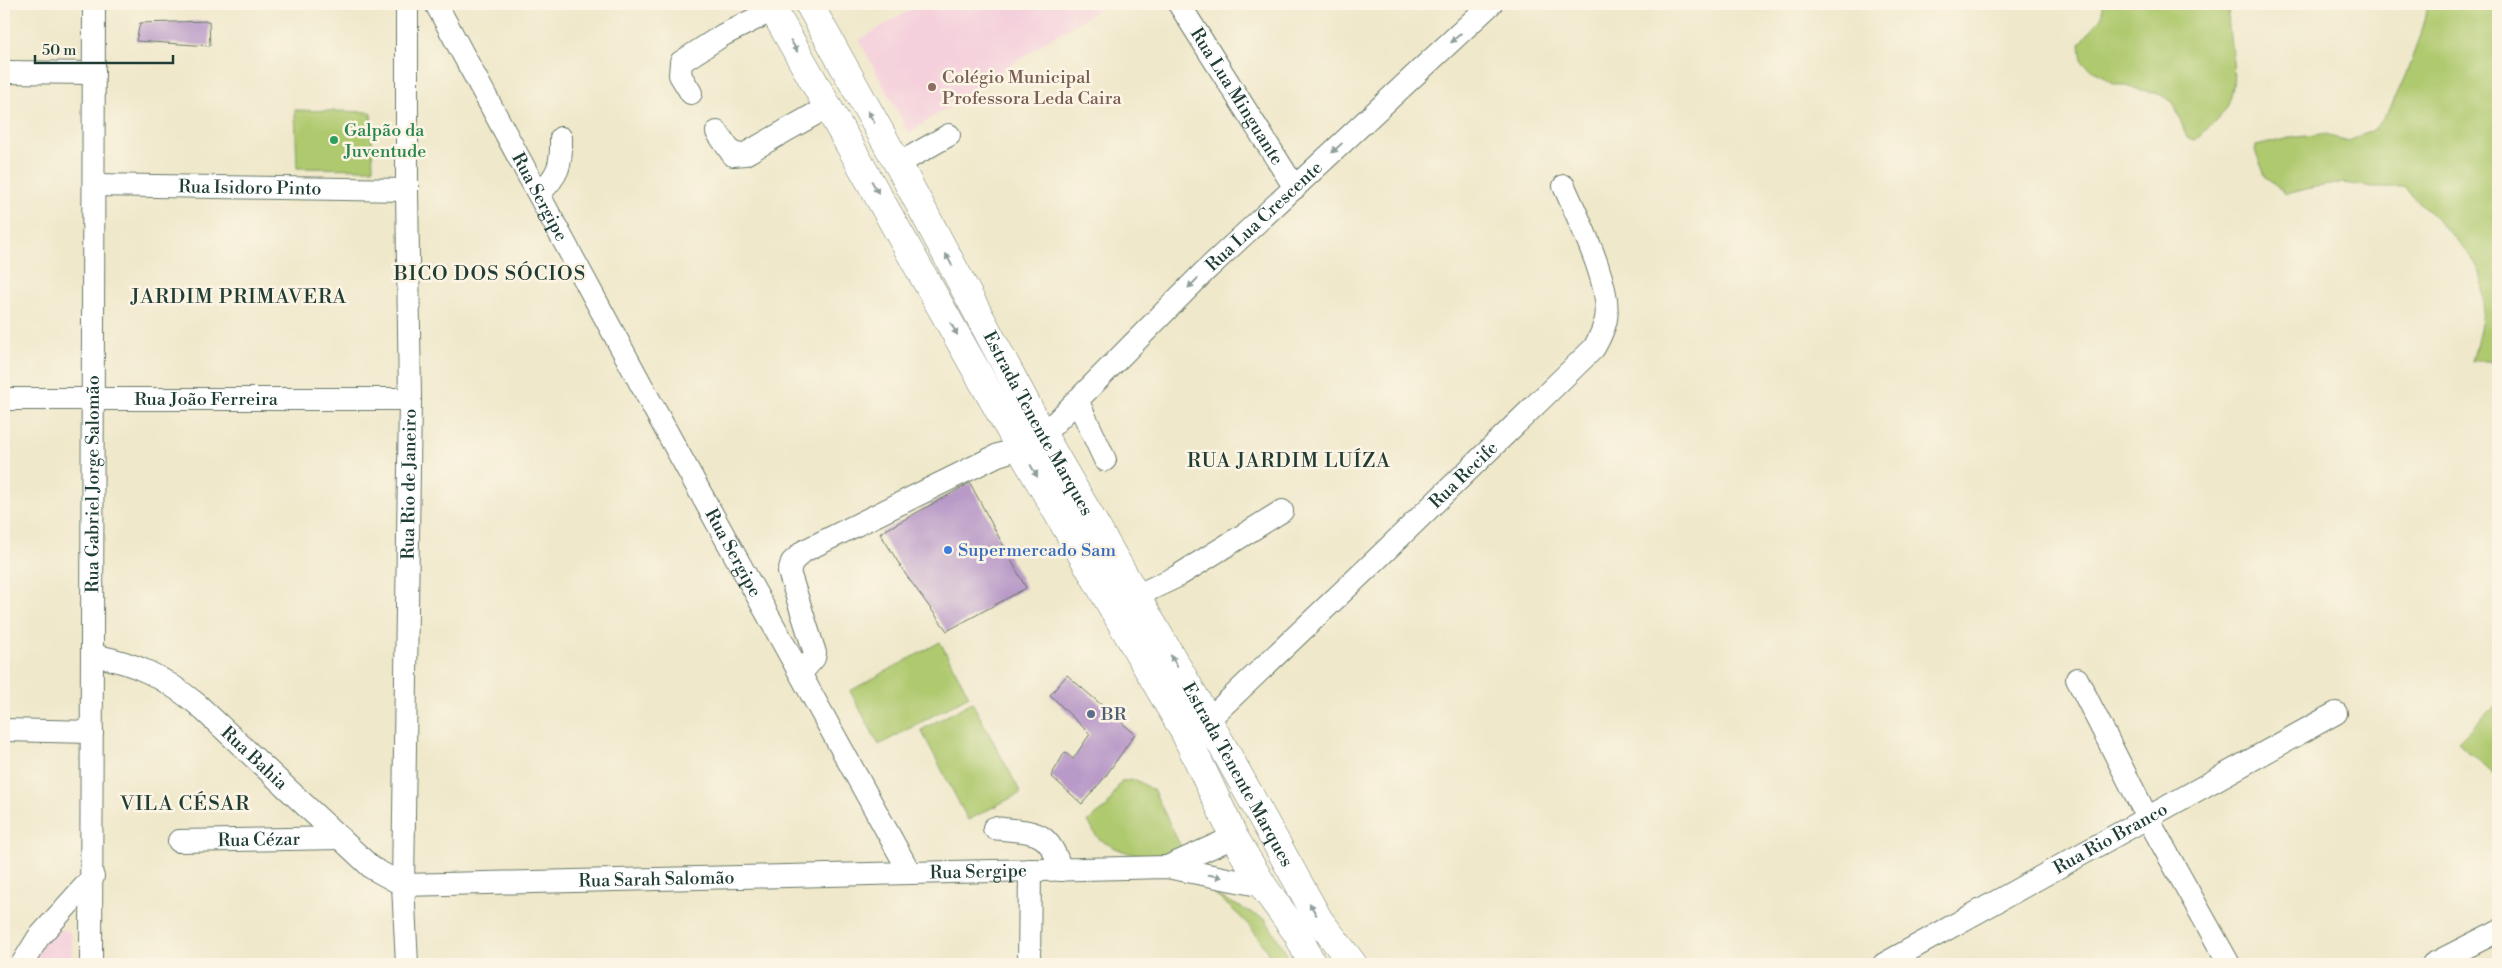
<svg xmlns="http://www.w3.org/2000/svg" width="2502" height="968" font-family="'Libre Bodoni',serif">
<rect width="100%" height="100%" fill="#fcf5e5"/>
<filter id="ink" filterUnits="userSpaceOnUse"><feTurbulence type="fractalNoise" baseFrequency=".02" numOctaves="2"/><feDisplacementMap in="SourceGraphic" scale="10" xChannelSelector="R" yChannelSelector="G"/><feConvolveMatrix kernelMatrix="1 2 1 2 8 2 1 2 1" color-interpolation-filters="sRGB"/></filter>
<filter id="wash" filterUnits="userSpaceOnUse"><feTurbulence type="fractalNoise" baseFrequency=".0096" numOctaves="4" result="noise"/><feDisplacementMap in="SourceGraphic" scale="20" xChannelSelector="R" yChannelSelector="G"/><feGaussianBlur stdDeviation="1.12" result="paint"/><feColorMatrix in="noise" values="0 0 0 0 0 0 0 0 0 0 0 0 0 0 0 0 0 1.4 0 .05"/><feComposite in="paint" operator="in"/></filter>
<g filter="url(#wash)">
<rect width="100%" height="100%" fill="#efe8ca"/>
<path fill="#f4cfdc" d="M 920,4 L 1108,4 L 1055,36 L 909,133 L 859,40 Z
M 62,929 L 70,932 L 72,937 L 72,964 L 30,964 L 46,937 Z"/>
<path fill="#afc96e" stroke="#678351" d="M 2102,4 L 2229,4 C 2225,38 2242,72 2228,105 C 2223,116 2208,128 2199,137 L 2195,140 L 2187,137 L 2173,102 L 2159,94 L 2112,83 L 2082,62 L 2080,44 L 2102,16 Z
M 2427,4 L 2498,4 L 2498,361 L 2472,361 C 2480,333 2488,302 2480,273 C 2473,251 2421,204 2403,187 L 2373,187 L 2343,183 L 2315,187 L 2286,194 L 2266,178 L 2255,150 L 2256,146 L 2290,138 L 2322,134 L 2349,141 C 2357,137 2369,133 2376,127 C 2396,109 2424,31 2427,4 Z
M 295,110 L 371,112 L 373,169 L 297,168 Z
M 940,642 L 969,696 L 879,745 L 850,691 Z
M 972,702 L 1021,793 L 968,820 L 921,730 Z
M 2498,702 L 2498,778 L 2458,742 Z
M 1136,780 L 1154,791 L 1182,849 C 1161,865 1121,854 1101,840 C 1095,837 1091,826 1088,821 L 1107,807 L 1121,781 Z
M 1214,894 L 1266,920 L 1293,964 L 1274,964 C 1257,931 1243,917 1214,894 Z"/>
<g id="blocks">
<path fill="#b899c7" d="M 209,21 L 210,46 L 136,41 L 140,23 Z
M 970,483 L 1026,588 L 947,631 L 906,575 L 880,533 Z
M 1067,675 L 1135,734 L 1105,777 L 1082,804 L 1051,776 L 1065,752 L 1073,759 L 1090,734 L 1050,695 Z"/>
</g>
</g>
<g filter="url(#ink)">
<use href="#blocks" fill-opacity="0" stroke="#687968" stroke-width="1"/>
<g fill="none" stroke-linecap="round" stroke-linejoin="round">
<g stroke="#687968" stroke-width="24">
<g id="minor">
<path id="s1" d="M 436,4 L 657,414 L 910,873"/>
<path id="s2" d="M 1179,4 L 1295,188"/>
<path d="M 4,72 L 94,73"/>
<path d="M 691,93 L 680,75 L 681,62 L 723,35 L 773,10"/>
<path d="M 717,132 L 733,155 L 745,154 L 829,106"/>
<path d="M 898,164 L 949,135"/>
<path id="s3" d="M 94,185 L 407,190"/>
<path d="M 539,194 C 558,175 562,166 561,138"/>
<path id="s4" d="M 4,399 L 410,399"/>
<path d="M 1077,400 L 1105,460"/>
<path id="s5" d="M 1043,435 L 1204,272 L 1491,4"/>
<path d="M 1136,596 L 1176,577 L 1282,511"/>
<path id="s6" d="M 92,655 C 136,663 162,676 197,704 L 372,868 L 403,885 L 1167,867 L 1263,886"/>
<path d="M 801,673 L 814,658 L 815,653 L 789,572 L 792,562 L 804,551 L 998,455 L 1020,448"/>
<path d="M 2077,679 L 2148,819 L 2229,964"/>
<path id="s7" d="M 1208,720 L 1379,557 L 1594,348 C 1599,339 1604,330 1606,319 C 1612,285 1578,219 1564,186"/>
<path d="M 4,730 L 92,732"/>
<path d="M 994,828 C 1033,833 1048,827 1061,870"/>
<path id="s8" d="M 179,841 L 340,838"/>
<path d="M 1167,867 L 1234,837"/>
<path d="M 22,964 L 38,938 L 93,877"/>
<path id="s9" d="M 91,964 L 94,4"/>
<path id="s10" d="M 407,964 L 403,885 L 410,399 L 407,190 L 407,4"/>
<path d="M 1029,964 L 1030,870"/>
<path id="s11" d="M 1884,964 L 2336,713"/>
<path d="M 2433,964 L 2498,931"/>
</g>
</g>
<g stroke="#687968" stroke-width="29">
<g id="major">
<path d="M 770,4 L 1020,448 L 1185,733 L 1234,837 L 1263,886 L 1297,933 L 1312,964"/>
<path id="s12" d="M 809,4 L 898,164 L 1043,435 L 1208,720 L 1319,920 L 1353,964"/>
</g>
</g>
<use href="#minor" stroke="#fff" stroke-width="22"/>
<use href="#major" stroke="#fff" stroke-width="28"/>
</g>
<defs><path id="oneway-solid" d="M-6-.8H1V-3.2L6.5 0L1 3.2V.8H-6Z" transform="scale(1.25)"/></defs>
<g fill="#8f9e9a">
<use href="#oneway-solid" transform="translate(1456 38) rotate(137)"/>
<use href="#oneway-solid" transform="translate(794 46) rotate(60)"/>
<use href="#oneway-solid" transform="translate(871 117) rotate(-120)"/>
<use href="#oneway-solid" transform="translate(1337 148) rotate(137)"/>
<use href="#oneway-solid" transform="translate(875 187) rotate(61)"/>
<use href="#oneway-solid" transform="translate(949 260) rotate(-118)"/>
<use href="#oneway-solid" transform="translate(1193 283) rotate(135)"/>
<use href="#oneway-solid" transform="translate(954 329) rotate(61)"/>
<use href="#oneway-solid" transform="translate(1034 471) rotate(60)"/>
<use href="#oneway-solid" transform="translate(1174 661) rotate(-120)"/>
<use href="#oneway-solid" transform="translate(1215 876) rotate(11)"/>
<use href="#oneway-solid" transform="translate(1313 909) rotate(-120)"/>
</g>
</g>
<circle fill="#8d6e63" stroke="#fcf5e5" stroke-width="2" cx="932" cy="87" r="5"/>
<circle fill="#2e9e5b" stroke="#fcf5e5" stroke-width="2" cx="334" cy="140" r="5"/>
<circle fill="#3f7fe0" stroke="#fcf5e5" stroke-width="2" cx="948" cy="550" r="5"/>
<circle fill="#5c6f8a" stroke="#fcf5e5" stroke-width="2" cx="1091" cy="714" r="5"/>
<g text-anchor="middle" dominant-baseline="central" stroke-width="5" stroke-linejoin="round" paint-order="stroke">
<g font-size="18" fill="#785e54" stroke="#fcf5e5" text-anchor="start">
<text x="942" y="77">Colégio Municipal<tspan x="942" dy="21">Professora Leda Caira</tspan></text>
</g>
<g font-size="18" fill="#1f3d34" stroke="#fcf5e5">
<text stroke="none"><textPath href="#s2" startOffset="109">Rua Lua Minguante</textPath></text>
<text stroke="none"><textPath href="#s3" startOffset="156">Rua Isidoro Pinto</textPath></text>
<text stroke="none"><textPath href="#s1" startOffset="219">Rua Sergipe</textPath></text>
<text stroke="none"><textPath href="#s5" startOffset="311">Rua Lua Crescente</textPath></text>
<text stroke="none"><textPath href="#s4" startOffset="202">Rua João Ferreira</textPath></text>
<text stroke="none"><textPath href="#s12" startOffset="478">Estrada Tenente Marques</textPath></text>
<text stroke="none"><textPath href="#s7" startOffset="354">Rua Recife</textPath></text>
<text stroke="none"><textPath href="#s9" startOffset="480">Rua Gabriel Jorge Salomão</textPath></text>
<text stroke="none"><textPath href="#s10" startOffset="480">Rua Rio de Janeiro</textPath></text>
<text stroke="none"><textPath href="#s1" startOffset="624">Rua Sergipe</textPath></text>
<text stroke="none"><textPath href="#s6" startOffset="196">Rua Bahia</textPath></text>
<text stroke="none"><textPath href="#s12" startOffset="882">Estrada Tenente Marques</textPath></text>
<text stroke="none"><textPath href="#s8" startOffset="80">Rua Cézar</textPath></text>
<text stroke="none"><textPath href="#s11" startOffset="259">Rua Rio Branco</textPath></text>
<text stroke="none"><textPath href="#s6" startOffset="968">Rua Sergipe</textPath></text>
<text stroke="none"><textPath href="#s6" startOffset="646">Rua Sarah Salomão</textPath></text>
</g>
<g font-size="18" fill="#27864d" stroke="#fcf5e5" text-anchor="start">
<text x="344" y="130">Galpão da<tspan x="344" dy="21">Juventude</tspan></text>
</g>
<g font-size="18" fill="#366cbe" stroke="#fcf5e5" text-anchor="start">
<text x="958" y="550">Supermercado Sam</text>
</g>
<g font-size="18" fill="#4e5e75" stroke="#fcf5e5" text-anchor="start">
<text x="1101" y="714">BR</text>
</g>
<g font-size="20" letter-spacing="1" fill="#1f3d34" stroke="#fcf5e5">
<text x="490" y="274">BICO DOS SÓCIOS</text>
<text x="239" y="297">JARDIM PRIMAVERA</text>
<text x="1289" y="461">RUA JARDIM LUÍZA</text>
<text x="185" y="804">VILA CÉSAR</text>
</g>
</g>
<rect width="2502" height="968" fill="none" stroke="#fcf5e5" stroke-width="20"/>
<path d="M35 55v8h138v-8" fill="none" stroke="#1f3d34" stroke-width="2.5"/>
<text x="42" y="55" font-size="15" fill="#1f3d34" stroke="#fcf5e5" stroke-width="4" paint-order="stroke">50 m</text>
</svg>
